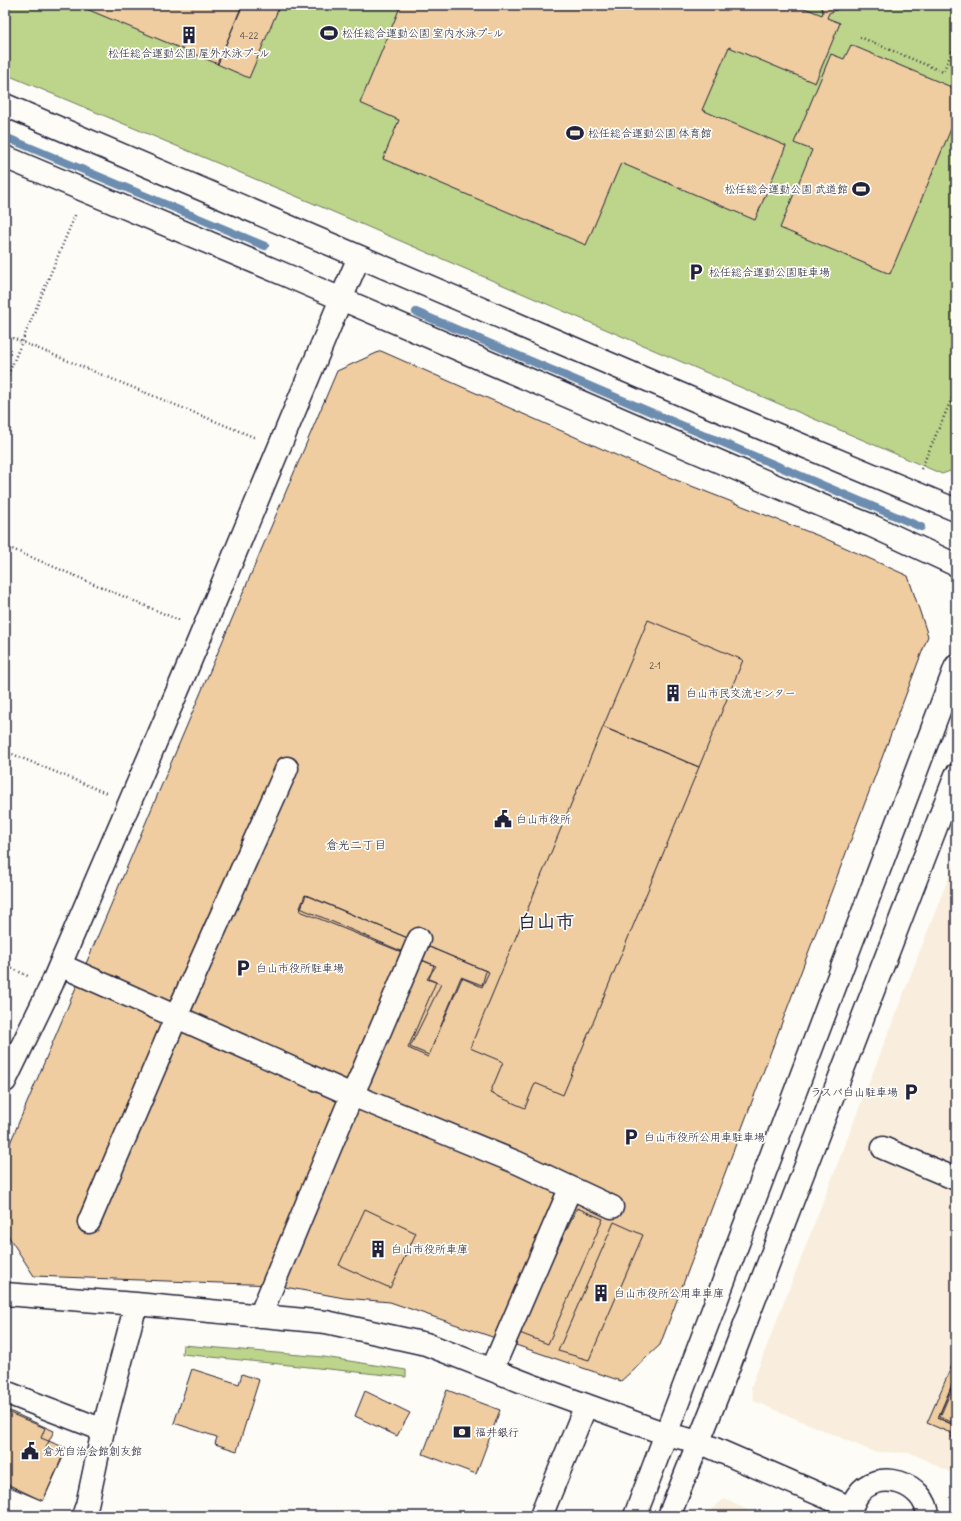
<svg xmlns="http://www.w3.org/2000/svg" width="961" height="1521" font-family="Delius,'Klee One',sans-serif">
<rect width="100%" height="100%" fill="#fdfcf7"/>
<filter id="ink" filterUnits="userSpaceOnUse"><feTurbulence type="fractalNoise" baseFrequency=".025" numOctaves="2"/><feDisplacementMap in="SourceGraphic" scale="8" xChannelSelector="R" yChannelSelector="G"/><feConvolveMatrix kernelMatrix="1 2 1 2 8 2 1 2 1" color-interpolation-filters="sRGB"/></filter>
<g filter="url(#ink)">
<path fill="#f9eedd" d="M 956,858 L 956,1475 L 911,1453 L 874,1452 L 754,1401 L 751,1387 Z
M 724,1499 L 761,1516 L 703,1516 Z"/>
<path fill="#bdd48b" stroke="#707b63" d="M 5,5 L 956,5 L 956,469 L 942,474 L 310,202 L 5,74 Z
M 183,1345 L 324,1357 L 406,1370 L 406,1377 L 182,1354 Z"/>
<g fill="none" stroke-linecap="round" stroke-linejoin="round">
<path stroke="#6c8daf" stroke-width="8" d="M 5,137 L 265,246
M 416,312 L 921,527"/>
</g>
<path fill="#efcda0" stroke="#22223b" d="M 77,5 L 242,5 L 218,64 Z
M 243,5 L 280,5 L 249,78 L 217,64 Z
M 401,5 L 797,5 L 822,15 L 823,12 L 820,5 L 848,5 L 829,13 L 827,18 L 840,23 L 815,83 L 729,47 L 702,110 L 786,146 L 755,220 L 621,163 L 586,245 L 383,159 L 399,120 L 360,103 Z
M 851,45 L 956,89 L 956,117 L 890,274 L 780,228 L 812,150 L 794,143 L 831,54 L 844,59 Z
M 381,351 L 643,467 L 824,538 L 908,576 L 928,636 L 660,1345 L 621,1381 L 390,1302 L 344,1298 L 274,1285 L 34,1276 L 5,1231 L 5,1155 L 337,371 Z
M 648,620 L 743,660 L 699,767 L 603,727 Z
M 603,727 L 699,767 L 563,1095 L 535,1083 L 525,1108 L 490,1093 L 503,1062 L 470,1048 Z
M 305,895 L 489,972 L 482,987 L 462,978 L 428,1057 L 408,1048 L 436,982 L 429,979 L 434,965 L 300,908 Z
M 306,895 L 486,971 L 482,985 L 461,977 L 429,1055 L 410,1047 L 441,984 L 427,979 L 436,966 L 300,911 Z
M 577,1208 L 603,1219 L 548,1344 L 517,1332 Z
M 365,1209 L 416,1233 L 390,1288 L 339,1265 Z
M 614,1222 L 643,1235 L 589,1360 L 558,1351 Z
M 956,1356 L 956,1375 L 938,1418 L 956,1426 L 956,1439 L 951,1437 L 953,1434 L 927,1423 Z
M 192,1369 L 239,1384 L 242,1374 L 259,1380 L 237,1451 L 215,1444 L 217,1437 L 174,1423 Z
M 956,1376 L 956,1426 L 938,1418 Z
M 956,1379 L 956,1424 L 940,1417 Z
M 447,1390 L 500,1410 L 476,1474 L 423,1454 Z
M 365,1391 L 410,1413 L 397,1436 L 355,1416 Z
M 5,1409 L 54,1431 L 46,1447 L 64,1455 L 43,1501 L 5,1483 Z
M 5,1411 L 45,1428 L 41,1438 L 66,1448 L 43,1501 L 5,1485 Z"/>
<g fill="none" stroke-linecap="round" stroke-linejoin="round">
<g stroke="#22223b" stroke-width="25">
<path id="minor" d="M 5,105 L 699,402 L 956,510
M 5,157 L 288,276 L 832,510 L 870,525 L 956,565
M 60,965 L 352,1095 L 518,1163 L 612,1207
M 5,1081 L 51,986 L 186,671 L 341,299 L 359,257
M 883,1148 L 956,1179
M 89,1222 L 183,1001 L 287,768
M 5,1294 L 136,1304 L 326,1322 L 426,1344 L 528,1384 L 666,1434 L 699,1442 L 851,1508
M 260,1316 L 352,1095 L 360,1078 L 419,939
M 492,1370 L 570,1189
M 5,1392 L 103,1430
M 83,1516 L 87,1505 L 103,1430 L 136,1304
M 541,1516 L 586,1405
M 635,1516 L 956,666
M 669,1516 L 727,1371 L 956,775
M 849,1516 C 851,1509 853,1502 857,1496 C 877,1466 926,1483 928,1516"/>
</g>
<path stroke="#22223b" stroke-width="2.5" stroke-dasharray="1 3" stroke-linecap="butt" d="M 860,37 L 943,72 L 956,43
M 5,335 L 256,438
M 5,382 L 76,213
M 921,469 L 956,389
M 5,546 L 181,621
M 5,751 L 106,793
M 5,965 L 28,976"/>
<use href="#minor" stroke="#fdfcf7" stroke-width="22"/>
</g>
</g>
<defs>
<g id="stadium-bare" transform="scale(1.38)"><path d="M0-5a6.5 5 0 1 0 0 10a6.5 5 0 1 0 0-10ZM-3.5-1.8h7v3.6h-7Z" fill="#22223b" stroke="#fdfcf7" stroke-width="2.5" paint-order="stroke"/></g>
<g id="building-bare" transform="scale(1.38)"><path d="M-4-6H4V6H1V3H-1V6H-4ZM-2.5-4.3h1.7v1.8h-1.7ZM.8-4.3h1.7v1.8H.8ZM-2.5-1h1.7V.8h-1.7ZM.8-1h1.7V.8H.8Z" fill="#22223b" stroke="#fdfcf7" stroke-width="2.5" paint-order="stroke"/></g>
<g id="parking-bare" transform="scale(1.38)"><path d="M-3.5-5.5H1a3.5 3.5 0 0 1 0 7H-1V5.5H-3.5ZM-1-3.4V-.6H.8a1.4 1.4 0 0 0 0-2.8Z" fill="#22223b" stroke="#fdfcf7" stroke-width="2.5" paint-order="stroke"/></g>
<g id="civic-bare" transform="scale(1.38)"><path d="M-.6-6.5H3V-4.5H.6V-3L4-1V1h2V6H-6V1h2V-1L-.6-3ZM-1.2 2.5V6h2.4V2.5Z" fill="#22223b" stroke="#fdfcf7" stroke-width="2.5" paint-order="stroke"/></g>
<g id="bank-bare" transform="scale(1.38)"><path d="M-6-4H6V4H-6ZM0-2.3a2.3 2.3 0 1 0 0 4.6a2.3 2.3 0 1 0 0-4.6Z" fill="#22223b" stroke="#fdfcf7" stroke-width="2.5" paint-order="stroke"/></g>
</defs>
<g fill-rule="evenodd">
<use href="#stadium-bare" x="329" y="33"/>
<use href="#building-bare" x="189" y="35"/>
<use href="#stadium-bare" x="575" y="133"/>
<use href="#stadium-bare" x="861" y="189"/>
<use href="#parking-bare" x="696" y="272"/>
<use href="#building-bare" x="673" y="693"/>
<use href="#civic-bare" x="503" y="819"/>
<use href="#parking-bare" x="243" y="968"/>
<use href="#parking-bare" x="911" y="1092"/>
<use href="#parking-bare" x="631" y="1137"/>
<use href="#building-bare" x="378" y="1249"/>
<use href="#building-bare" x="601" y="1293"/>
<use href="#bank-bare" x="462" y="1432"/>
<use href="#civic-bare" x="30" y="1451"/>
</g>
<g text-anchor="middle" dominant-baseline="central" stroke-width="3.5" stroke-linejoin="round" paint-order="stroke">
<g font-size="9" fill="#554d54">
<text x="249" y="35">4-22</text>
<text x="655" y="665">2-1</text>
</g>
<g font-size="11" fill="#22223b" stroke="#fdfcf7" text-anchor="start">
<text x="342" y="33">松任総合運動公園 室内水泳プｰル</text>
<text x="189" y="53" text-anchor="middle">松任総合運動公園 屋外水泳プｰル</text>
<text x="588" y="133">松任総合運動公園 体育館</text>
<text x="848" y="189" text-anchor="end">松任総合運動公園 武道館</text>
<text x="709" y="272">松任総合運動公園駐車場</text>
<text x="686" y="693">白山市民交流センター</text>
<text x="516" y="819">白山市役所</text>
<text x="256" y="968">白山市役所駐車場</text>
<text x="898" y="1092" text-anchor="end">ラスパ白山駐車場</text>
<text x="644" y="1137">白山市役所公用車駐車場</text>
<text x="391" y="1249">白山市役所車庫</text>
<text x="614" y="1293">白山市役所公用車車庫</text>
<text x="475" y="1432">福井銀行</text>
<text x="43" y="1451">倉光自治会館創友館</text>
</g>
<g font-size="12" fill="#22223b" stroke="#fdfcf7">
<text x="356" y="844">倉光二丁目</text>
</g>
<g font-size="19" font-weight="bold" fill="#22223b" stroke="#fdfcf7">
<text x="546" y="921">白山市</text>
</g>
</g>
<rect width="961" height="1521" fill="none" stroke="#fdfcf7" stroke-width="20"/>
<rect x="10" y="10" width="941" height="1501" fill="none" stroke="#22223b" stroke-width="1.5" filter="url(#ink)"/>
</svg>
